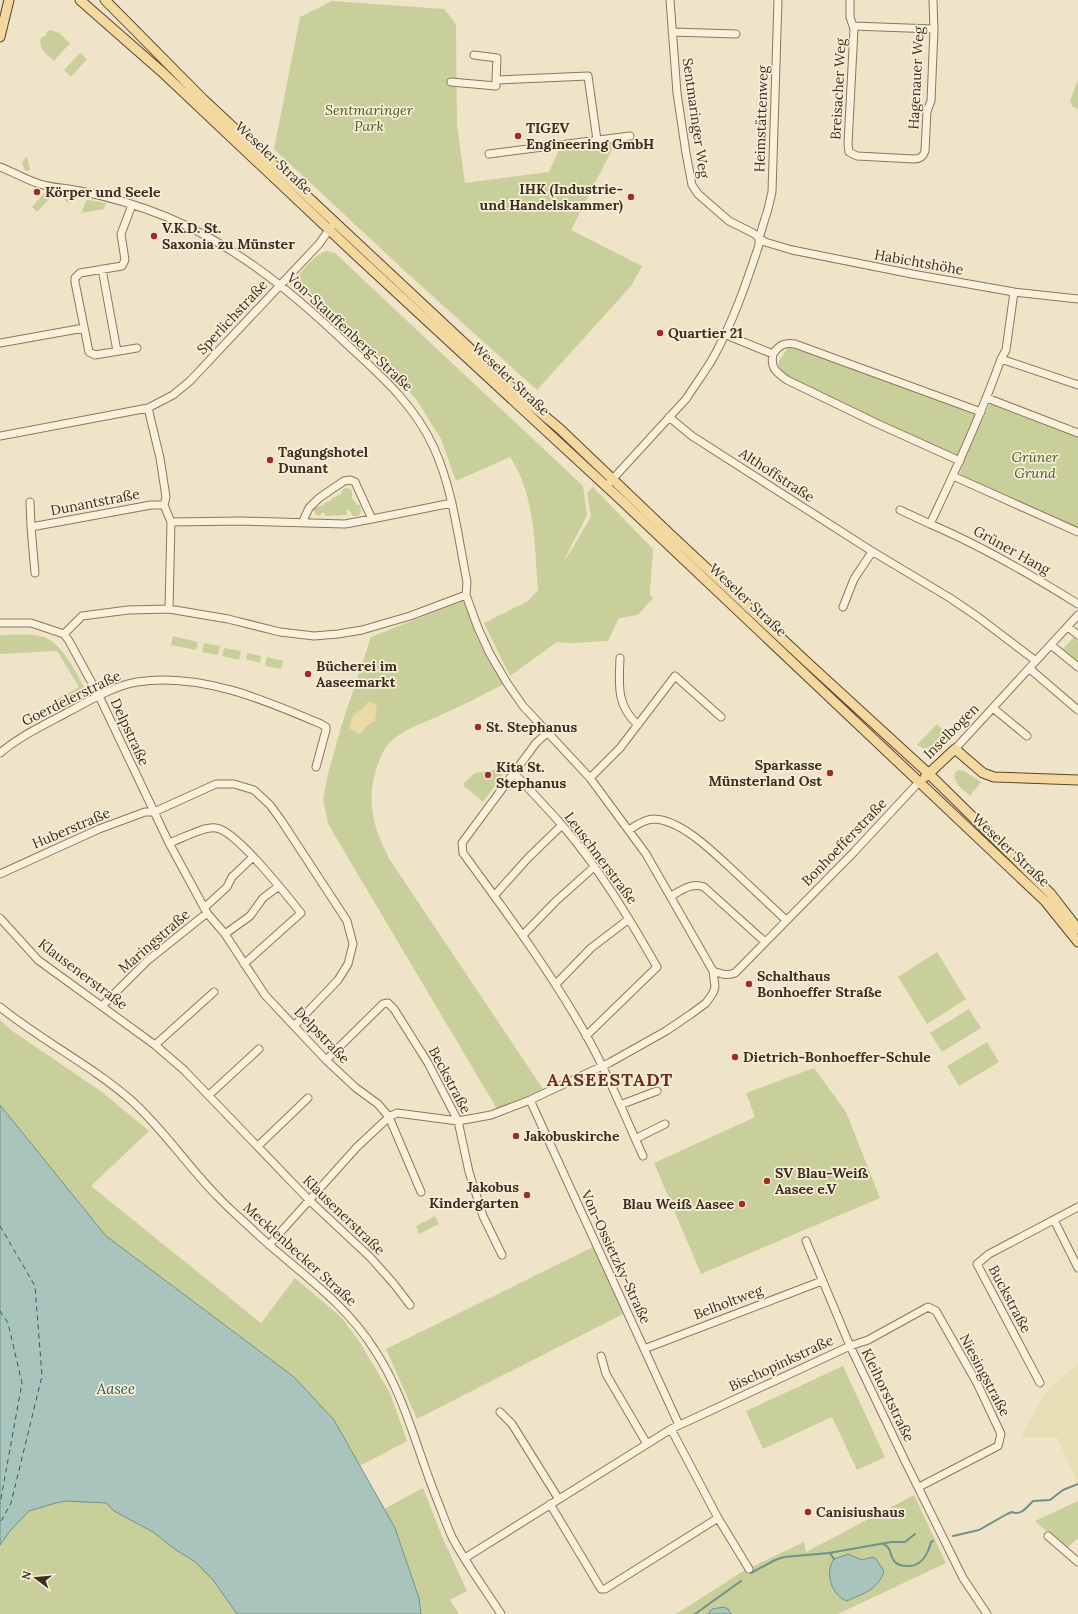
<svg xmlns="http://www.w3.org/2000/svg" width="1078" height="1614" font-family="Lora,serif">
<rect width="100%" height="100%" fill="#f0e4c8"/>
<path fill="#e6deb5" d="M 1078,1364 L 1078,1484 L 1057,1437 L 1021,1437 L 1045,1393 Z"/>
<path fill="#c9cf9b" d="M 332,1 L 444,9 L 456,24 L 457,125 L 465,183 L 549,172 L 559,150 L 616,142 L 571,230 L 642,266 L 631,286 L 537,390 L 407,273 L 274,149 L 300,17 Z
M 51,30 L 59,33 L 70,43 L 54,61 C 46,54 38,49 41,37 L 46,36 L 46,32 Z
M 80,53 L 87,59 L 71,77 L 64,70 Z
M 1078,80 L 1078,109 L 1073,107 L 1070,101 Z
M 27,157 L 30,170 L 25,171 L 22,162 Z
M 47,190 L 56,192 L 37,212 L 32,207 Z
M 57,192 L 75,195 L 68,203 Z
M 88,200 L 106,203 L 104,209 L 81,213 L 86,201 Z
M 327,251 L 335,253 L 583,486 L 587,515 L 562,564 L 574,546 L 591,516 L 587,493 L 593,487 L 653,549 L 650,594 L 653,598 L 638,615 L 619,618 L 608,641 L 571,643 L 557,642 L 510,676 L 484,623 L 528,601 L 558,568 L 538,590 C 534,545 536,496 510,457 L 456,481 L 441,439 L 416,399 L 394,375 L 293,281 C 303,271 314,254 327,251 Z
M 788,347 L 802,349 L 984,417 L 990,403 L 1078,437 L 1078,530 L 1017,503 L 962,476 L 960,473 L 964,461 L 793,380 L 778,369 L 779,361 Z
M 345,488 L 350,489 L 352,491 L 352,498 L 357,505 L 360,505 L 361,512 L 358,516 L 353,516 L 349,510 L 347,510 L 347,515 L 325,516 L 325,513 L 322,513 L 320,516 L 315,515 L 315,511 L 313,511 L 313,508 L 324,505 L 324,503 L 332,500 L 331,499 L 341,494 L 342,490 Z
M 465,600 L 476,636 L 487,658 L 504,684 C 483,695 463,705 441,715 C 424,723 403,729 390,742 C 383,750 379,760 376,769 C 366,805 374,829 390,860 L 543,1089 L 497,1109 L 328,824 L 323,799 L 328,774 L 341,727 L 371,637 Z
M 0,635 C 13,635 31,633 44,637 C 64,645 75,672 86,690 L 87,697 L 61,711 L 56,700 L 79,687 L 57,651 L 0,654 Z
M 173,636 L 198,642 L 196,650 L 171,645 Z
M 1074,637 L 1078,641 L 1078,664 L 1061,651 Z
M 204,643 L 220,646 L 218,655 L 202,652 Z
M 224,648 L 241,651 L 239,660 L 222,656 Z
M 247,653 L 261,656 L 260,663 L 246,659 Z
M 267,657 L 283,661 L 281,669 L 265,666 Z
M 937,724 L 947,734 L 942,740 L 925,749 L 917,745 Z
M 500,769 L 502,776 L 483,802 L 464,786 L 464,783 L 475,773 Z
M 959,770 L 964,771 L 981,782 L 970,796 C 963,789 952,783 955,772 Z
M 937,952 L 966,999 L 927,1024 L 898,977 Z
M 969,1009 L 981,1028 L 942,1052 L 930,1033 Z
M 0,1020 L 11,1030 L 102,1092 L 149,1131 L 91,1186 L 261,1323 L 295,1278 L 342,1318 L 359,1341 L 390,1393 L 407,1441 L 360,1466 L 334,1420 L 294,1377 L 106,1236 L 0,1105 Z
M 987,1042 L 999,1062 L 959,1086 L 947,1066 Z
M 814,1068 L 846,1112 L 880,1198 L 701,1274 L 654,1163 L 755,1117 L 746,1093 Z
M 435,1216 L 439,1224 L 419,1234 L 416,1226 Z
M 595,1246 L 625,1313 L 417,1419 L 386,1349 Z
M 843,1366 L 885,1457 L 857,1470 L 832,1417 L 763,1449 L 746,1411 Z
M 423,1488 L 444,1541 L 467,1591 L 450,1600 L 459,1614 L 421,1614 C 416,1582 399,1537 384,1509 Z
M 914,1495 L 946,1563 L 838,1614 L 676,1614 L 745,1570 L 804,1542 L 806,1552 Z
M 66,1501 L 106,1503 L 114,1511 L 153,1532 L 176,1550 L 194,1561 L 213,1580 L 237,1614 L 0,1614 L 0,1545 L 9,1532 L 29,1511 L 56,1503 Z
M 1078,1501 L 1078,1538 L 1066,1549 L 1035,1521 Z"/>
<path fill="#ecd9a5" d="M 368,702 L 374,703 L 377,708 L 375,721 L 366,726 L 360,734 L 349,728 L 354,714 L 362,709 Z"/>
<path fill="#a9c4bc" stroke="#6f938a" d="M 0,1105 L 106,1236 L 294,1377 L 334,1420 L 395,1528 L 419,1598 L 421,1614 L 237,1614 L 213,1580 L 194,1561 L 176,1550 L 153,1532 L 114,1511 L 106,1503 L 66,1501 L 56,1503 L 29,1511 L 9,1532 L 0,1545 Z
M 848,1554 L 862,1560 L 872,1557 L 876,1559 L 884,1571 C 878,1590 864,1593 847,1601 C 832,1596 824,1573 834,1559 Z
M 724,1607 L 728,1609 L 731,1614 L 708,1614 L 712,1609 Z"/>
<g fill="none" stroke-linecap="round" stroke-linejoin="round">
<path stroke="#6f938a" stroke-width="2" d="M 953,1536 L 979,1530 L 1007,1514 L 1012,1512 C 1021,1516 1027,1507 1033,1501 L 1050,1500 L 1063,1490 L 1078,1484
M 883,1544 C 892,1547 889,1556 895,1562 C 898,1565 902,1566 907,1566 C 921,1567 928,1554 931,1542 L 933,1541
M 830,1553 L 834,1559
M 751,1573 L 775,1560 L 784,1557 L 829,1553 L 891,1542 L 905,1542 L 915,1534
M 695,1614 L 741,1581"/>
<path stroke="#2f5d5a" stroke-width="1" stroke-dasharray="5 4" stroke-linecap="butt" d="M 0,1226 L 35,1286 L 42,1376 L 11,1503 L 0,1523
M 0,1311 L 8,1323 L 22,1383 L 0,1504"/>
<g stroke="#8d765c" stroke-width="9">
<path id="minor" d="M 670,0 L 677,93 L 686,153 L 692,185 L 698,194 L 729,221 L 753,233 L 765,242 L 792,250 L 912,274 L 1014,292 L 1078,299
M 850,0 L 850,17 L 854,29 L 848,144 L 849,152 L 857,156 L 914,159 C 920,159 923,157 925,151 L 927,111 L 931,101 L 934,29 L 933,0
M 853,26 L 934,29
M 672,32 L 736,34
M 474,55 L 497,58 L 496,80
M 451,82 L 496,86 L 496,80 L 588,76 L 597,140
M 489,154 L 630,136
M 0,167 C 14,172 26,180 40,184 C 53,188 67,188 80,191 C 110,197 140,206 167,217 C 239,247 298,297 353,350 C 385,379 416,408 434,448 C 453,490 458,537 467,582 L 466,595 L 478,628 L 490,654 L 507,683 L 523,706 L 590,778 L 646,854 L 713,971 L 715,987 L 713,993 L 706,1003 L 691,1014 L 666,1031 L 609,1063 L 530,1100 L 491,1115 L 458,1121 L 397,1113 L 389,1117 L 357,1147 L 269,1245
M 132,205 L 121,234 L 125,260 L 122,266 L 80,273 L 75,278 L 75,282 L 89,352 L 95,355 L 137,348
M 102,269 L 117,351
M 1014,292 L 1006,350 L 1001,359 L 1078,385
M 726,333 L 731,337 L 773,354
M 0,343 L 84,328
M 1001,359 C 981,415 956,470 930,524 C 982,546 1030,574 1078,604
M 987,398 L 1078,433
M 148,408 L 160,458 L 166,497 L 164,505 L 171,522 L 169,609
M 669,417 L 692,436 L 870,550 L 950,598 L 978,617 L 1036,661
M 0,436 L 148,408 L 173,395 L 190,381 L 319,244 L 331,227
M 960,461 L 876,423 L 787,380 C 776,372 770,368 773,354 C 779,345 785,342 795,344 L 981,412
M 953,476 L 1078,532
M 610,482 L 686,399 C 695,385 705,372 713,358 C 733,322 746,284 759,245 L 759,238 L 768,209 L 772,192 L 778,0
M 30,502 L 31,527
M 900,510 L 930,524
M 171,522 L 241,521 L 345,524 L 372,519 L 452,503
M 302,523 L 309,508 L 319,498 L 344,481 L 350,480 L 355,482 L 372,519
M 35,573 L 31,527 L 151,505 L 164,505
M 843,607 L 854,579 L 872,552
M 0,623 L 31,623 L 64,634 L 82,616 L 128,610 L 169,609 L 228,619 L 280,632 L 314,636 L 338,634 L 362,630 L 410,616 L 466,595
M 1068,627 L 1078,635
M 64,634 L 69,641 L 99,696 L 169,843 L 207,913 L 225,934 L 265,995 L 326,1060 L 356,1088 L 378,1104 L 389,1117 L 421,1192
M 1051,645 L 1078,667
M 620,658 C 619,685 616,705 638,725
M 1030,669 L 1078,710
M 993,708 L 1027,736
M 548,732 L 536,743 L 462,843 L 463,853 C 506,912 550,971 586,1035 C 608,1073 624,1115 643,1156
M 955,749 L 1078,615
M 0,753 C 20,736 44,725 68,712 C 89,701 113,686 137,682 C 200,672 265,700 321,724 L 326,727 L 326,730 L 316,767
M 514,773 C 530,790 546,807 562,825 C 599,868 629,918 657,967 L 586,1036
M 590,778 L 620,748 L 675,676 L 721,717
M 629,830 C 636,825 645,819 654,819 C 683,820 717,856 737,874 C 753,889 770,905 786,920
M 169,843 C 181,839 204,826 216,828 C 236,830 287,896 301,913 L 244,964
M 0,874 L 99,829 L 145,812 L 154,812 L 216,784 L 234,784 L 254,790 L 270,805 L 281,820 L 347,921 L 353,944 L 348,964 L 338,980 L 294,1026
M 494,896 L 528,858 L 562,825
M 671,896 C 682,890 692,882 704,887 L 765,942
M 204,908 L 227,887 L 232,877 L 253,857
M 0,918 L 38,960 L 155,1045 L 184,1070 L 309,1200 L 370,1257 L 394,1284 L 410,1305
M 225,934 L 250,916 L 263,898 L 279,886
M 523,935 L 556,901 L 594,867
M 713,971 C 721,974 727,976 735,973 L 854,852 L 919,782
M 556,984 L 591,948 L 629,919
M 102,1006 L 147,961 L 207,913
M 0,1007 C 42,1041 91,1065 132,1101 C 164,1130 188,1167 218,1197 C 230,1210 244,1221 256,1233 C 297,1271 344,1301 374,1349 C 405,1395 417,1451 438,1502 C 443,1514 447,1527 453,1539 C 467,1565 485,1589 501,1614
M 155,1045 L 214,992
M 326,1060 L 383,1004 L 388,1003 L 394,1009 L 428,1063 L 458,1121 L 469,1172 L 483,1216 L 502,1255
M 209,1095 L 259,1049
M 530,1100 L 679,1425
M 620,1105 L 657,1091
M 635,1139 L 665,1124
M 258,1146 L 308,1098
M 1054,1220 L 1078,1268
M 806,1241 L 850,1346 L 906,1463 L 963,1578 L 987,1614
M 644,1349 L 822,1281
M 601,1356 L 606,1374 L 647,1444
M 1040,1383 L 977,1264 L 989,1254 L 1078,1207
M 500,1412 L 512,1424 L 558,1498
M 671,1429 L 718,1518 L 749,1569
M 550,1504 L 601,1589 L 605,1589 L 718,1518
M 1048,1536 L 1078,1562
M 465,1558 L 671,1429 L 850,1346 L 868,1340 L 928,1307 L 936,1311 L 977,1383 L 1001,1434 L 998,1446 L 919,1487"/>
</g>
<g stroke="#5b4430" stroke-width="11">
<path id="major" d="M 80,0 L 162,72 L 357,256 L 621,500 L 1045,901 L 1078,942
M 105,0 L 203,99 L 522,397 L 560,429 L 670,534 L 809,664 L 928,773 L 1051,894 L 1078,929
M 0,37 L 9,0
M 925,777 L 955,749 L 983,773 L 994,777 L 1078,780"/>
</g>
<use href="#minor" stroke="#faf1dc" stroke-width="7"/>
<use href="#major" stroke="#f3d9a0" stroke-width="9"/>
</g>
<g fill="#9e2a2b" stroke="#f7eed8" stroke-width="1.5">
<circle cx="518" cy="136" r="4"/>
<circle cx="37" cy="192" r="4"/>
<circle cx="631" cy="197" r="4"/>
<circle cx="154" cy="236" r="4"/>
<circle cx="660" cy="333" r="4"/>
<circle cx="270" cy="460" r="4"/>
<circle cx="308" cy="674" r="4"/>
<circle cx="478" cy="727" r="4"/>
<circle cx="830" cy="773" r="4"/>
<circle cx="488" cy="775" r="4"/>
<circle cx="749" cy="984" r="4"/>
<circle cx="735" cy="1057" r="4"/>
<circle cx="516" cy="1136" r="4"/>
<circle cx="767" cy="1181" r="4"/>
<circle cx="527" cy="1195" r="4"/>
<circle cx="742" cy="1204" r="4"/>
<circle cx="808" cy="1512" r="4"/>
</g>
<g text-anchor="middle" dominant-baseline="central" stroke-width="3.5" stroke-linejoin="round" paint-order="stroke">
<g font-size="14" fill="#3d2e20" stroke="#f7eed8">
<text transform="translate(916 78) rotate(-87)">Hagenauer Weg</text>
<text transform="translate(838 89) rotate(-87)">Breisacher Weg</text>
<text transform="translate(696 118) rotate(82)">Sentmaringer Weg</text>
<text transform="translate(761 119) rotate(-88)">Heimstättenweg</text>
<text transform="translate(274 158) rotate(43)">Weseler Straße</text>
<text transform="translate(919 262) rotate(10)">Habichtshöhe</text>
<text transform="translate(232 317) rotate(-47)">Sperlichstraße</text>
<text transform="translate(350 332) rotate(43)">Von-Stauffenberg-Straße</text>
<text transform="translate(511 379) rotate(43)">Weseler Straße</text>
<text transform="translate(777 475) rotate(33)">Althoffstraße</text>
<text transform="translate(95 502) rotate(-11)">Dunantstraße</text>
<text transform="translate(1012 550) rotate(29)">Grüner Hang</text>
<text transform="translate(748 600) rotate(43)">Weseler Straße</text>
<text transform="translate(71 698) rotate(-26)">Goerdelerstraße</text>
<text transform="translate(951 731) rotate(-45)">Inselbogen</text>
<text transform="translate(130 732) rotate(65)">Delpstraße</text>
<text transform="translate(71 828) rotate(-23)">Huberstraße</text>
<text transform="translate(844 842) rotate(-46)">Bonhoefferstraße</text>
<text transform="translate(1011 850) rotate(43)">Weseler Straße</text>
<text transform="translate(601 858) rotate(53)">Leuschnerstraße</text>
<text transform="translate(154 941) rotate(-41)">Maringstraße</text>
<text transform="translate(83 974) rotate(37)">Klausenerstraße</text>
<text transform="translate(322 1035) rotate(46)">Delpstraße</text>
<text transform="translate(450 1080) rotate(62)">Beckstraße</text>
<text transform="translate(344 1215) rotate(44)">Klausenerstraße</text>
<text transform="translate(300 1254) rotate(42)">Mecklenbecker Straße</text>
<text transform="translate(616 1257) rotate(65)">Von-Ossietzky-Straße</text>
<text transform="translate(1010 1299) rotate(62)">Buckstraße</text>
<text transform="translate(728 1302) rotate(-21)">Belholtweg</text>
<text transform="translate(781 1363) rotate(-25)">Bischopinkstraße</text>
<text transform="translate(985 1375) rotate(62)">Niesingstraße</text>
<text transform="translate(888 1395) rotate(64)">Kleihorststraße</text>
</g>
<g font-size="14" font-style="italic" fill="#4d5a26" stroke="#f7eed8">
<text x="369" y="110">Sentmaringer<tspan x="369" dy="16">Park</tspan></text>
<text x="1035" y="457">Grüner<tspan x="1035" dy="16">Grund</tspan></text>
</g>
<g font-size="14" font-weight="bold" fill="#3d2e20" stroke="#f7eed8" text-anchor="start">
<text x="526" y="128">TIGEV<tspan x="526" dy="16">Engineering GmbH</tspan></text>
<text x="623" y="189" text-anchor="end">IHK (Industrie-<tspan x="623" dy="16">und Handelskammer)</tspan></text>
<text x="45" y="192">Körper und Seele</text>
<text x="162" y="228">V.K.D. St.<tspan x="162" dy="16">Saxonia zu Münster</tspan></text>
<text x="668" y="333">Quartier 21</text>
<text x="278" y="452">Tagungshotel<tspan x="278" dy="16">Dunant</tspan></text>
<text x="316" y="666">Bücherei im<tspan x="316" dy="16">Aaseemarkt</tspan></text>
<text x="486" y="727">St. Stephanus</text>
<text x="822" y="765" text-anchor="end">Sparkasse<tspan x="822" dy="16">Münsterland Ost</tspan></text>
<text x="496" y="767">Kita St.<tspan x="496" dy="16">Stephanus</tspan></text>
<text x="757" y="976">Schalthaus<tspan x="757" dy="16">Bonhoeffer Straße</tspan></text>
<text x="743" y="1057">Dietrich-Bonhoeffer-Schule</text>
<text x="524" y="1136">Jakobuskirche</text>
<text x="775" y="1173">SV Blau-Weiß<tspan x="775" dy="16">Aasee e.V</tspan></text>
<text x="519" y="1187" text-anchor="end">Jakobus<tspan x="519" dy="16">Kindergarten</tspan></text>
<text x="734" y="1204" text-anchor="end">Blau Weiß Aasee</text>
<text x="816" y="1512">Canisiushaus</text>
</g>
<g font-size="15" font-style="italic" fill="#2f5d5a" stroke="#f7eed8">
<text x="116" y="1388">Aasee</text>
</g>
<g font-size="18" font-weight="bold" letter-spacing="1" fill="#6b2e1e" stroke="#f7eed8">
<text x="610" y="1079">AASEESTADT</text>
</g>
</g>
<g transform="translate(36 1578) rotate(286)" stroke="#f7eed8" stroke-width="3" paint-order="stroke">
<path d="M0-3L7 15L0 10L-7 15Z" fill="#3d2e20"/>
<text y="-6" font-size="11" font-weight="bold" text-anchor="middle" fill="#3d2e20">N</text>
</g>
</svg>
